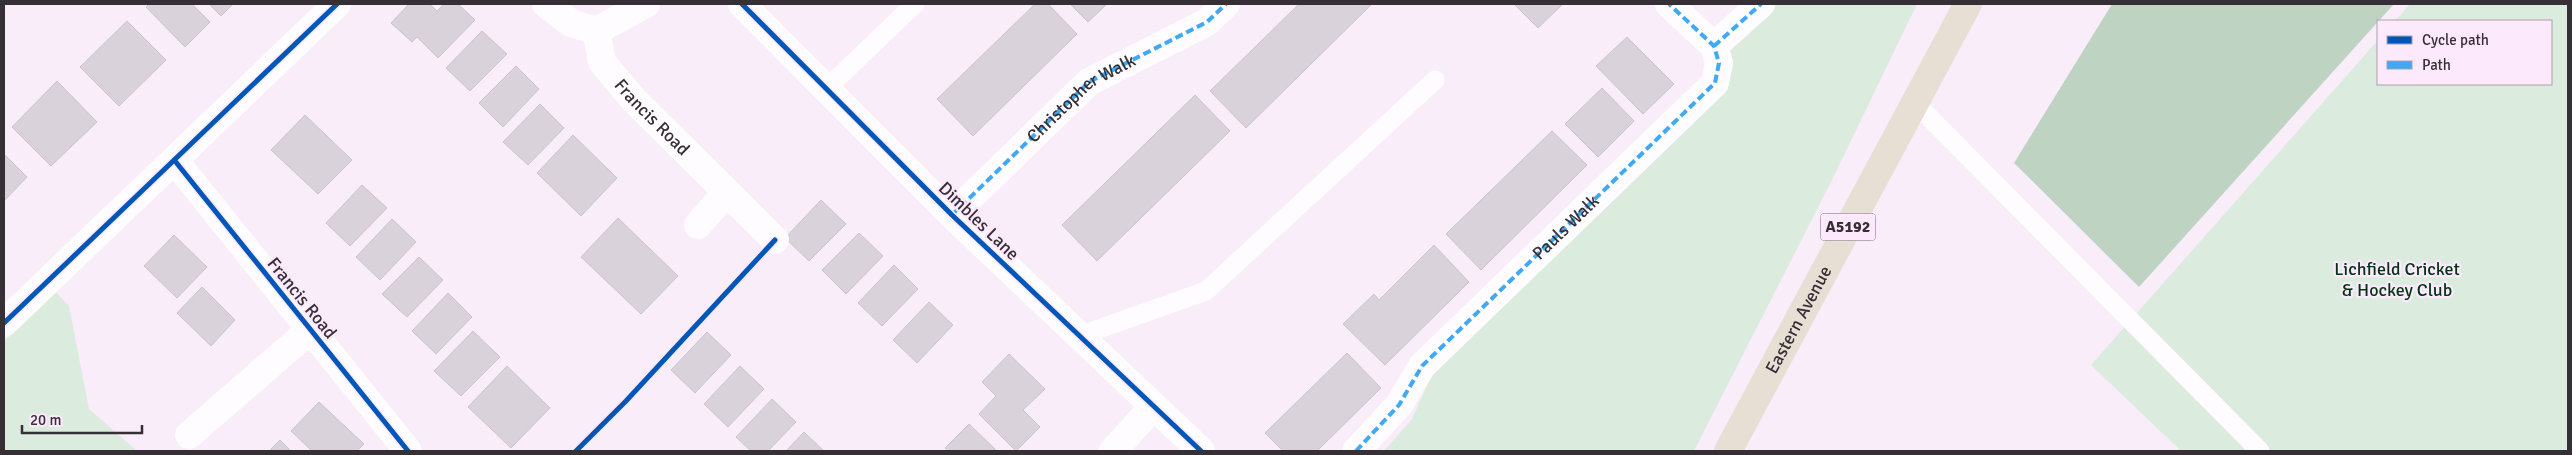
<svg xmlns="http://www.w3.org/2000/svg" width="2572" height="455" font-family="Signika,sans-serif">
<rect width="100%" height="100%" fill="#f8edf8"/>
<path fill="#dbecdf" d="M 1776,4 L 1917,4 L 1832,180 L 1694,451 L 1384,451 L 1412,419 L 1434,369 L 1726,89 L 1727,46 Z
M 2410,4 L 2568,4 L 2568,451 L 2181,451 L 2091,365 L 2378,40 L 2378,84 L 2551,84 L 2551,21 L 2395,21 Z
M 56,292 L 69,306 L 89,409 L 137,451 L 4,451 L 4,341 Z"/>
<path fill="#bfd3c3" d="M 2112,4 L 2394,4 L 2139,287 L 2014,163 Z"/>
<path fill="#dad2da" stroke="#ccc4cc" d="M 149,4 L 192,4 L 210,22 L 185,47 L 146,7 Z
M 209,4 L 233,4 L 221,16 Z
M 409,4 L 430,4 L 437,11 L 444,4 L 458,4 L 475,20 L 438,58 L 417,37 L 412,42 L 391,23 Z
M 1035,4 L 1048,4 L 1077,34 L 973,136 L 937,99 Z
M 1070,4 L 1107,4 L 1088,22 Z
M 1299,4 L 1372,4 L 1246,128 L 1210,91 Z
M 1514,4 L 1563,4 L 1538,28 Z
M 127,21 L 166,60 L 119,106 L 80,67 Z
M 482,31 L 507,54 L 470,91 L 446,68 Z
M 1627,37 L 1674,84 L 1643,114 L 1596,66 Z
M 516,66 L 539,89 L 503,127 L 479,103 Z
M 57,81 L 97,122 L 51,166 L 12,127 Z
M 1602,88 L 1634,121 L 1598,157 L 1565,124 Z
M 1195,95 L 1230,131 L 1097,261 L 1062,225 Z
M 540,104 L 564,128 L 528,165 L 503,142 Z
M 305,115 L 352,160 L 318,194 L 271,150 Z
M 1552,131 L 1587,165 L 1481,270 L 1446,234 Z
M 573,135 L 617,178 L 581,216 L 537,173 Z
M 4,154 L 27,177 L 4,201 Z
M 362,185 L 387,208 L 350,246 L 326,223 Z
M 821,200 L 846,224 L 809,261 L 785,238 Z
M 618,218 L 678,276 L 641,314 L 581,257 Z
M 392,219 L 416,242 L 380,280 L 356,257 Z
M 859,233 L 883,256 L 846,294 L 822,270 Z
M 174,235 L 207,267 L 177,298 L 144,266 Z
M 1434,245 L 1469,282 L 1385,365 L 1343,324 L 1374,294 L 1379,300 Z
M 419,257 L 443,280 L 407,317 L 382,294 Z
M 894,265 L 918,289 L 882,326 L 858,303 Z
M 202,287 L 235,320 L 211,346 L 177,313 Z
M 448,293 L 472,317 L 436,354 L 412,331 Z
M 929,302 L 953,325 L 917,363 L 893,340 Z
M 473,331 L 500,357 L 461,396 L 434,371 Z
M 707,332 L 731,355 L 695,393 L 671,370 Z
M 1347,353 L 1381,388 L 1317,451 L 1283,451 L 1265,433 Z
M 1009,354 L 1045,389 L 1023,410 L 1040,427 L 1016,451 L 979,414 L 996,396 L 982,382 Z
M 507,366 L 550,408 L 511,448 L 468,407 Z
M 740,366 L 764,389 L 728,427 L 704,404 Z
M 772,399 L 796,422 L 768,451 L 751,451 L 736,437 Z
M 319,402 L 364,444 L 357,451 L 312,451 L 291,431 Z
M 969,424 L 997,451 L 949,451 L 945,448 Z
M 804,432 L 824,451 L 786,451 Z
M 280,440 L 291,451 L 269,451 Z"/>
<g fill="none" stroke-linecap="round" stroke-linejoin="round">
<path stroke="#fefcfe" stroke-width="19" d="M 826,89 L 915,4
M 1915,103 L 2260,451
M 1079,336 L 1206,291 L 1435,80"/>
<g stroke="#fefcfe" stroke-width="28">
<path d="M 546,4 L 571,23 L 596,31 L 646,4"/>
<path d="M 742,4 L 952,215 L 1201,451"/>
<path id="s1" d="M 596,31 L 602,62 L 633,99 L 775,240"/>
<path d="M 1714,46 L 1761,4"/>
<path d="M 175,161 L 408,451"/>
<path id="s2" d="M 952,215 L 1089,82 L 1207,22 L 1226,4"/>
<path d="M 698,225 L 726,193"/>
<path d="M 4,323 L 337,4"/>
<path d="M 189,435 L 310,330"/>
<path d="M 1113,451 L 1153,407"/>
<path id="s3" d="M 1356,451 L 1399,405 L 1422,366 L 1715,83 L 1719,63 L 1714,46 L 1669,4"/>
</g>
<path stroke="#e8dfd4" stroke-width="28" id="s4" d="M 1728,451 L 1968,4"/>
<path stroke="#3fa9f5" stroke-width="4" stroke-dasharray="8 4" stroke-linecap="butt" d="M 1714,46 L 1761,4
M 952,215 L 1089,82 L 1207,22 L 1226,4
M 1356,451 L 1399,405 L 1422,366 L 1715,83 L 1719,63 L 1714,46 L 1669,4"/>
<g stroke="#fce9fc" stroke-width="8">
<path id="cycleway" d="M 742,4 L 952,215 L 1201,451
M 175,161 L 408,451
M 4,323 L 337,4
M 576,451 L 626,401 L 775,240"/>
</g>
<use href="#cycleway" stroke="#0057b8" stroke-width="5"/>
</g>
<g text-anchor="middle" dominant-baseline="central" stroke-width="4.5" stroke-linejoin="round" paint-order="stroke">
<rect fill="#fce9fc" stroke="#716771" stroke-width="1" x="1820.5" y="213.5" width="55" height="27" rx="4"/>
<g font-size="16" font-weight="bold" fill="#362f36">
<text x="1848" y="227">A5192</text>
</g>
<g font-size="18" fill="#362f36" stroke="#fce9fc">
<text stroke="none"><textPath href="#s2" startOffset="175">Christopher Walk</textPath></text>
<text stroke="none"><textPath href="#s1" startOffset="106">Francis Road</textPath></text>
<text transform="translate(979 221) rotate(44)">Dimbles Lane</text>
<text stroke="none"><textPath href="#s3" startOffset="308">Pauls Walk</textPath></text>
<text transform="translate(302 298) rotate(51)">Francis Road</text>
<text stroke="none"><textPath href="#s4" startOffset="149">Eastern Avenue</textPath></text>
</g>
<g font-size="18" fill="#003512" stroke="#fce9fc">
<text x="2397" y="269">Lichfield Cricket<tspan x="2397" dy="21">&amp; Hockey Club</tspan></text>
</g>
</g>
<rect width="2572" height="455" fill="none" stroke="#362f36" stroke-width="10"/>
<rect x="2377" y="20" width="175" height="65" fill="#fce9fc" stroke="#ad9fad"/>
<rect x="2387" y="36" width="25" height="8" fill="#0057b8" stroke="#ad9fad"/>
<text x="2422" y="45" font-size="15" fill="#362f36">Cycle path</text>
<rect x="2387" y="61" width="25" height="8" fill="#3fa9f5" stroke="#ad9fad"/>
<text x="2422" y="70" font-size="15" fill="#362f36">Path</text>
<path d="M22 425v8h120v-8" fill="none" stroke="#362f36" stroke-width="2.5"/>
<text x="30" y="425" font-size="15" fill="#362f36" stroke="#fce9fc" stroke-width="4" paint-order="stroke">20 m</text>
</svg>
